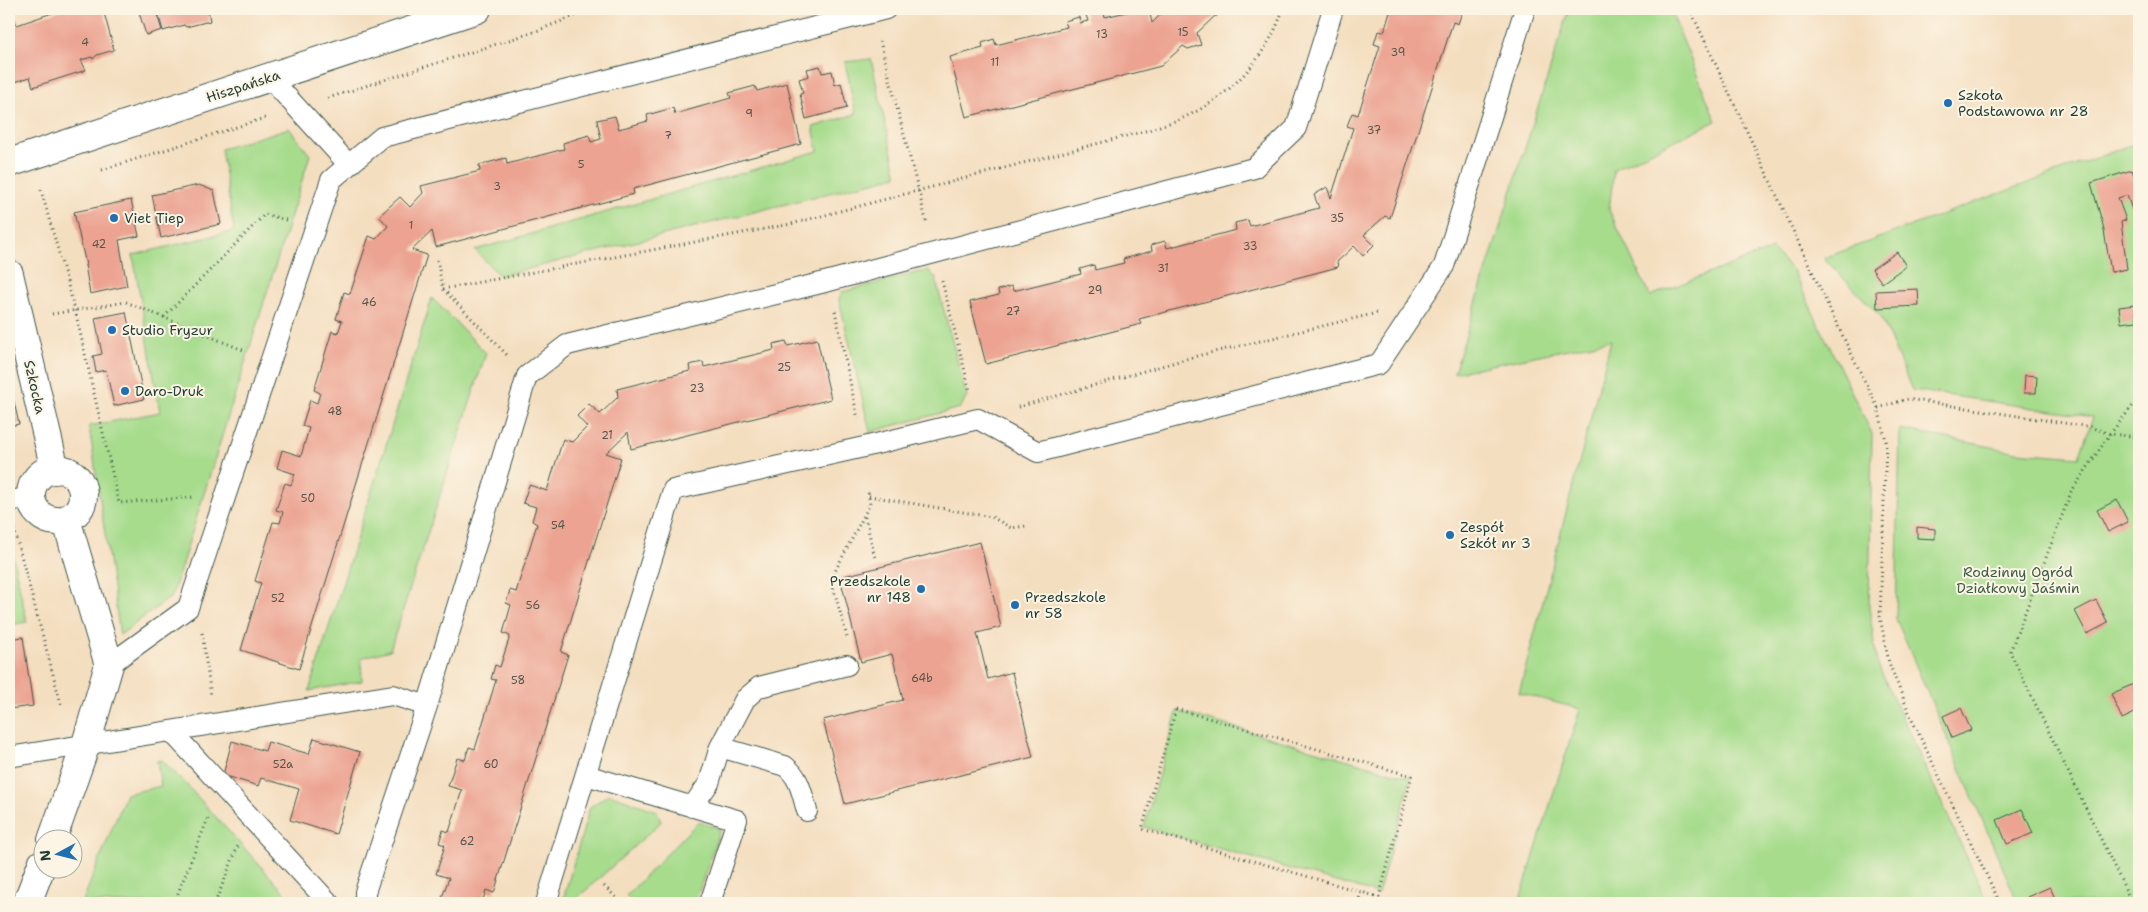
<svg xmlns="http://www.w3.org/2000/svg" width="2148" height="912" font-family="'Shantell Sans',sans-serif">
<rect width="100%" height="100%" fill="#fcf5e5"/>
<filter id="ink" filterUnits="userSpaceOnUse"><feTurbulence type="fractalNoise" baseFrequency=".02" numOctaves="2"/><feDisplacementMap in="SourceGraphic" scale="10" xChannelSelector="R" yChannelSelector="G"/><feConvolveMatrix kernelMatrix="1 2 1 2 8 2 1 2 1" color-interpolation-filters="sRGB"/></filter>
<filter id="wash" filterUnits="userSpaceOnUse"><feTurbulence type="fractalNoise" baseFrequency=".0096" numOctaves="4" result="noise"/><feDisplacementMap in="SourceGraphic" scale="20" xChannelSelector="R" yChannelSelector="G"/><feGaussianBlur stdDeviation="1.12" result="paint"/><feColorMatrix in="noise" values="0 0 0 0 0 0 0 0 0 0 0 0 0 0 0 0 0 1.4 0 .05"/><feComposite in="paint" operator="in"/></filter>
<g filter="url(#wash)">
<rect width="100%" height="100%" fill="#f4dec0"/>
<path fill="#a6dc8c" stroke="#628c60" d="M 1569,9 L 1670,9 L 1716,121 L 1614,169 L 1609,210 L 1650,296 L 1772,249 L 1793,271 L 1872,434 L 1869,608 L 1877,663 L 1988,903 L 1519,903 L 1580,709 L 1519,693 L 1611,340 L 1454,373 Z
M 871,59 L 897,176 L 500,276 L 475,250 L 818,151 L 813,127 L 856,114 L 845,62 Z
M 289,128 L 310,155 L 172,596 L 120,635 L 89,426 L 160,412 L 133,255 L 234,231 L 221,149 Z
M 2139,142 L 2139,903 L 2018,903 L 1896,619 L 1900,429 L 2017,452 L 2079,457 L 2093,417 L 1912,390 L 1881,317 L 1824,258 Z
M 928,270 L 935,277 L 967,397 L 960,408 L 870,432 L 839,299 L 842,292 Z
M 432,298 L 486,353 L 390,650 L 361,658 L 362,681 L 309,691 Z
M 9,539 L 27,622 L 9,625 Z
M 1177,711 L 1411,778 L 1378,894 L 1144,827 Z
M 162,760 L 184,782 L 294,903 L 82,903 L 126,794 L 161,786 L 157,761 Z
M 609,794 L 657,811 L 661,822 L 572,903 L 562,903 L 590,807 Z
M 698,822 L 720,829 L 695,903 L 633,903 L 626,896 Z"/>
<g id="blocks">
<path fill="#eca391" d="M 64,9 L 103,9 L 114,50 L 97,55 L 93,59 L 92,57 L 81,60 L 86,70 L 33,87 L 30,77 L 9,84 L 9,18 L 14,17 L 17,25 Z
M 138,9 L 155,9 L 162,30 L 146,35 Z
M 157,9 L 208,9 L 210,21 L 186,27 L 184,25 L 163,31 Z
M 1084,9 L 1103,9 L 1105,17 L 1139,9 L 1149,9 L 1152,23 L 1166,9 L 1219,9 L 1217,16 L 1215,16 L 1197,33 L 1201,45 L 1188,49 L 1183,46 L 1161,66 L 966,117 L 950,57 L 983,48 L 982,43 L 994,39 L 996,45 L 1067,27 L 1065,21 L 1079,17 L 1080,23 L 1088,21 Z
M 1391,9 L 1463,9 L 1458,24 L 1453,22 L 1390,218 L 1385,216 L 1364,235 L 1374,245 L 1363,256 L 1354,246 L 1337,262 L 1338,267 L 1139,319 L 1141,324 L 986,364 L 970,302 L 999,295 L 998,290 L 1012,286 L 1013,291 L 1081,274 L 1080,269 L 1094,265 L 1095,270 L 1124,263 L 1123,259 L 1152,251 L 1151,245 L 1165,241 L 1167,248 L 1236,230 L 1235,223 L 1248,220 L 1250,226 L 1319,208 L 1314,195 L 1327,187 L 1331,198 L 1353,128 L 1347,126 L 1352,113 L 1358,115 L 1380,46 L 1374,44 L 1378,31 L 1384,32 Z
M 820,66 L 822,73 L 832,71 L 835,85 L 841,83 L 847,108 L 806,119 L 800,94 L 803,93 L 799,79 L 809,76 L 807,69 Z
M 787,83 L 801,144 L 633,189 L 634,194 L 436,247 L 432,231 L 412,250 L 427,255 L 299,669 L 241,650 L 261,583 L 255,581 L 273,522 L 280,523 L 283,512 L 276,510 L 285,483 L 291,485 L 295,474 L 277,468 L 282,450 L 301,456 L 309,428 L 302,426 L 310,400 L 317,403 L 320,393 L 314,390 L 332,331 L 338,333 L 342,321 L 336,319 L 344,292 L 350,294 L 369,236 L 376,239 L 388,226 L 379,216 L 400,197 L 410,207 L 423,193 L 421,186 L 480,171 L 479,165 L 506,158 L 507,164 L 564,149 L 563,143 L 589,135 L 591,142 L 601,139 L 597,120 L 615,116 L 619,129 L 648,121 L 647,115 L 673,108 L 675,114 L 731,98 L 729,93 L 755,86 L 757,91 Z
M 2132,170 L 2134,175 L 2139,173 L 2139,217 L 2135,219 L 2127,195 L 2118,198 L 2126,220 L 2121,222 L 2127,269 L 2111,272 L 2103,225 L 2091,183 Z
M 199,185 L 214,191 L 221,224 L 161,238 L 152,195 Z
M 131,200 L 139,236 L 119,240 L 127,286 L 90,294 L 85,265 L 86,265 L 74,212 Z
M 1897,252 L 1906,266 L 1882,283 L 1872,269 Z
M 1918,289 L 1919,306 L 1877,308 L 1876,291 Z
M 2135,305 L 2137,321 L 2121,323 L 2119,307 Z
M 126,312 L 144,399 L 114,406 L 106,370 L 96,372 L 93,356 L 102,354 L 95,318 Z
M 817,339 L 831,399 L 631,449 L 628,432 L 606,453 L 621,458 L 561,652 L 568,655 L 494,893 L 486,890 L 482,903 L 440,903 L 449,878 L 436,874 L 445,845 L 439,843 L 443,830 L 449,832 L 462,790 L 448,786 L 457,758 L 465,760 L 469,747 L 475,749 L 496,680 L 491,679 L 495,665 L 500,667 L 510,636 L 503,633 L 511,605 L 506,603 L 510,590 L 516,592 L 537,524 L 532,521 L 536,507 L 523,503 L 529,485 L 547,491 L 563,439 L 572,442 L 587,427 L 577,416 L 589,404 L 600,414 L 618,397 L 617,389 L 690,371 L 689,365 L 703,362 L 704,367 L 774,350 L 773,344 L 786,341 L 788,346 Z
M 2025,375 L 2037,376 L 2036,393 L 2024,393 Z
M 9,380 L 19,424 L 9,426 Z
M 2117,500 L 2128,522 L 2108,532 L 2097,510 Z
M 1917,527 L 1935,529 L 1935,539 L 1917,538 Z
M 980,542 L 1001,627 L 977,633 L 988,679 L 1012,672 L 1033,757 L 845,804 L 823,720 L 903,700 L 892,654 L 861,662 L 840,577 Z
M 2096,600 L 2108,623 L 2087,634 L 2075,611 Z
M 23,637 L 33,706 L 9,709 L 9,639 Z
M 2136,683 L 2139,689 L 2139,711 L 2122,719 L 2111,694 Z
M 1961,708 L 1971,730 L 1952,738 L 1943,716 Z
M 314,738 L 360,752 L 336,834 L 290,820 L 299,789 L 261,778 L 258,786 L 223,775 L 232,741 L 265,751 L 268,742 L 309,754 Z
M 2022,809 L 2033,833 L 2007,844 L 1997,820 Z
M 2050,887 L 2057,903 L 2030,903 L 2027,897 Z"/>
</g>
</g>
<g filter="url(#ink)">
<use href="#blocks" fill-opacity="0" stroke="#3f5549" stroke-width="1"/>
<g fill="none" stroke-linecap="round" stroke-linejoin="round">
<g stroke="#3f5549" stroke-width="22">
<path id="service" d="M 269,77 L 349,165
M 9,501 L 32,497
M 109,665 L 188,608 L 331,180 L 382,137 L 886,9
M 171,731 L 329,903
M 720,747 L 745,699 L 759,687 L 847,665
M 9,757 L 393,695 L 427,706
M 586,775 L 737,820 L 710,903
M 692,807 L 709,783 L 720,747 L 785,766 C 800,777 802,794 807,811
M 365,903 L 365,892 L 427,706 L 527,376 L 567,345 L 829,281 L 1254,168 L 1296,128 L 1333,9
M 546,903 L 673,490 L 864,447 L 978,419 L 1038,452 L 1379,364 L 1444,266 L 1525,9"/>
</g>
<g stroke="#3f5549" stroke-width="30">
<path id="minor" d="M 9,163 L 477,9
M 9,274 L 55,470
M31 495a26 26 0 1 1 52 0a26 26 0 1 1-52 0Z
M 52,840 L 86,744 L 109,665 L 66,519
M 27,903 L 42,864"/>
</g>
<path stroke="#3f5549" stroke-width="3" stroke-dasharray="1 4" stroke-linecap="butt" d="M 1690,9 L 1832,314 L 1878,408 L 1886,441 L 1880,617 L 1889,663 L 1912,720 L 2000,903
M 880,41 L 927,224
M 328,98 L 534,32 L 592,9
M 102,170 L 265,118
M 41,190 L 75,310 L 119,503 L 195,497
M 437,260 L 443,289 L 508,356
M 942,281 L 970,391
M 443,289 L 791,224 L 1149,130 C 1161,125 1174,122 1185,117 C 1230,97 1269,55 1283,9
M 835,311 L 858,419
M 52,314 L 126,302 L 243,350
M 164,317 L 265,214 L 286,220
M 1018,407 L 1193,357 L 1377,313
M 1878,408 L 1908,399 L 2090,427 L 2110,434 L 2139,437
M 869,496 L 992,517 L 1011,528 L 1027,526
M 865,517 L 875,557
M 14,529 L 61,704
M 202,633 L 211,696
M 847,637 L 831,579 L 870,504 L 868,491
M 1176,709 L 1412,776 L 1379,897 L 1142,829 Z
M 604,886 L 622,903
M 174,903 L 209,816
M 215,903 L 238,846
M 1358,903 L 1361,892
M 2132,903 L 2010,652 L 2071,492 L 2110,434 L 2139,398"/>
<use href="#service" stroke="#fff" stroke-width="20"/>
<use href="#minor" stroke="#fff" stroke-width="28"/>
</g>
</g>
<g fill="#1f6fb2" stroke="#fcf5e5" stroke-width="2">
<circle cx="1948" cy="103" r="5"/>
<circle cx="114" cy="218" r="5"/>
<circle cx="112" cy="330" r="5"/>
<circle cx="125" cy="391" r="5"/>
<circle cx="1450" cy="535" r="5"/>
<circle cx="921" cy="589" r="5"/>
<circle cx="1015" cy="605" r="5"/>
</g>
<g text-anchor="middle" dominant-baseline="central" stroke-width="4" stroke-linejoin="round" paint-order="stroke">
<g font-size="11" fill="#52564b">
<text x="1183" y="32">15</text>
<text x="1102" y="34">13</text>
<text x="85" y="42">4</text>
<text x="1398" y="52">39</text>
<text x="995" y="62">11</text>
<text x="749" y="113">9</text>
<text x="1374" y="130">37</text>
<text x="668" y="135">7</text>
<text x="581" y="164">5</text>
<text x="497" y="186">3</text>
<text x="1337" y="218">35</text>
<text x="411" y="225">1</text>
<text x="99" y="244">42</text>
<text x="1250" y="246">33</text>
<text x="1163" y="268">31</text>
<text x="1095" y="290">29</text>
<text x="369" y="302">46</text>
<text x="1013" y="311">27</text>
<text x="784" y="367">25</text>
<text x="697" y="388">23</text>
<text x="335" y="411">48</text>
<text x="607" y="435">21</text>
<text x="308" y="498">50</text>
<text x="558" y="525">54</text>
<text x="278" y="598">52</text>
<text x="533" y="605">56</text>
<text x="922" y="678">64b</text>
<text x="518" y="680">58</text>
<text x="283" y="764">52a</text>
<text x="491" y="764">60</text>
<text x="467" y="841">62</text>
</g>
<g font-size="14" fill="#1f3d34" stroke="#fcf5e5">
<text transform="translate(243 86) rotate(-18)">Hiszpańska</text>
<text transform="translate(35 387) rotate(77)">Szkocka</text>
</g>
<g font-size="14" fill="#1f3d34" stroke="#fcf5e5" text-anchor="start">
<text x="1958" y="95">Szkoła<tspan x="1958" dy="16">Podstawowa nr 28</tspan></text>
<text x="124" y="218">Viet Tiep</text>
<text x="122" y="330">Studio Fryzur</text>
<text x="135" y="391">Daro-Druk</text>
<text x="1460" y="527">Zespół<tspan x="1460" dy="16">Szkół nr 3</tspan></text>
<text x="911" y="581" text-anchor="end">Przedszkole<tspan x="911" dy="16">nr 148</tspan></text>
<text x="1025" y="597">Przedszkole<tspan x="1025" dy="16">nr 58</tspan></text>
</g>
<g font-size="14" fill="#3a5d46" stroke="#fcf5e5">
<text x="2018" y="572">Rodzinny Ogród<tspan x="2018" dy="16">Działkowy Jaśmin</tspan></text>
</g>
</g>
<rect width="2148" height="912" fill="none" stroke="#fcf5e5" stroke-width="30"/>
<g transform="translate(58 854) rotate(263)"><circle r="24" fill="#fcf5e5" stroke="#a4ab9e"/>
<path d="M0-4L9 19L0 12L-9 19Z" fill="#1f6fb2"/>
<text y="-8" font-size="14" font-weight="bold" text-anchor="middle" fill="#1f3d34">N</text>
</g>
</svg>
